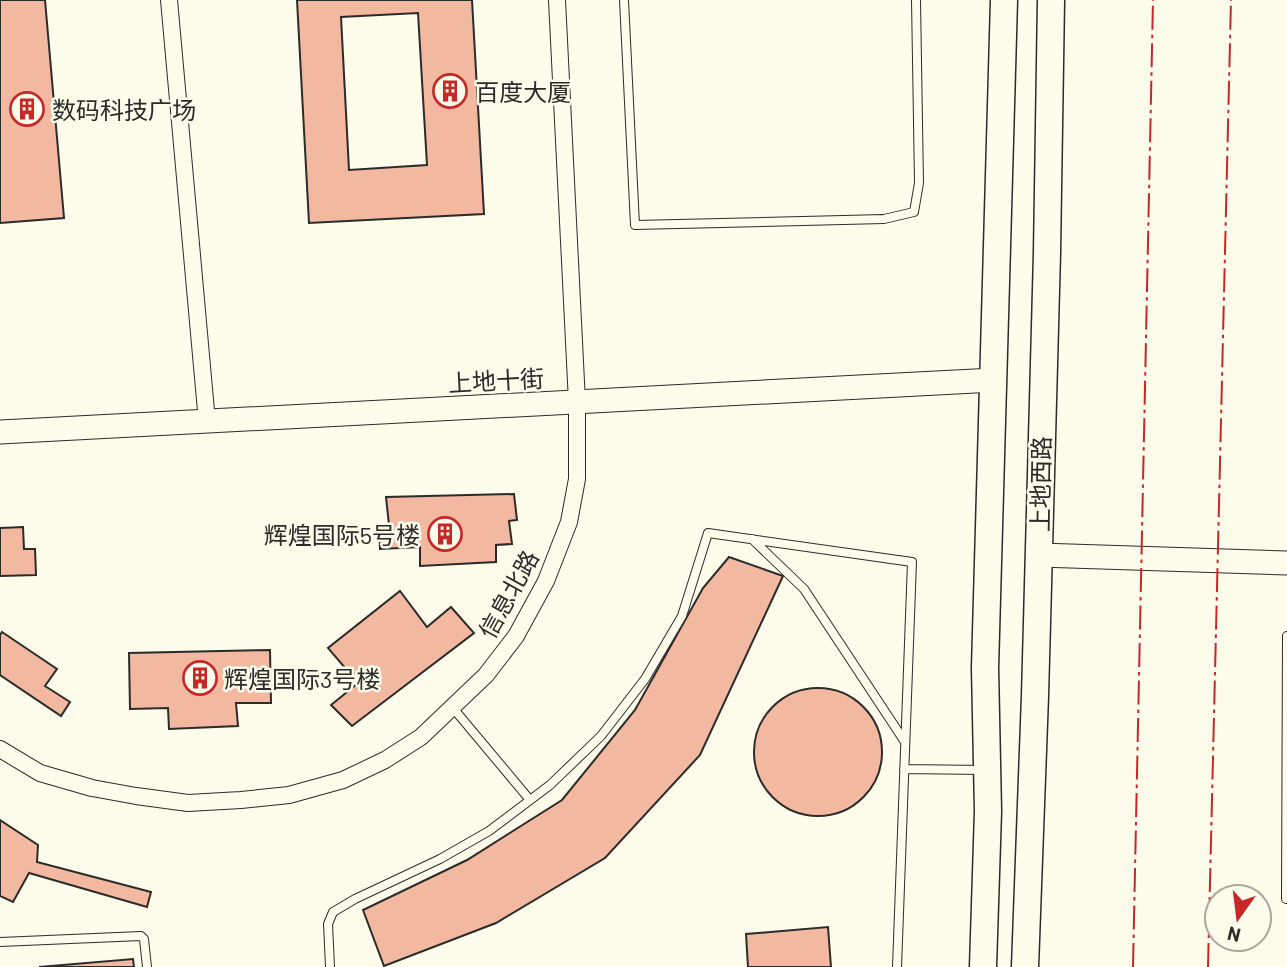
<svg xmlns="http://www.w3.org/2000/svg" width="1287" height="967" font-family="Barlow,'Noto Sans SC',sans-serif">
<rect width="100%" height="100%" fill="#fdfbea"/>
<path fill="#f2b8a0" stroke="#2b2b2b" stroke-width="2" fill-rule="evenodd" d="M 0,0 L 45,0 L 64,218 L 0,223 Z
M 297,0 L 472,0 L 484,214 L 309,223 ZM 418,13 L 427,165 L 349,170 L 341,17 Z
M 514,494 L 517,520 L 509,521 L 512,544 L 496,545 L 496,562 L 420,566 L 420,547 L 380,549 L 379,524 L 389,525 L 386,497 Z
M 23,527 L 24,549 L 35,549 L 36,575 L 0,576 L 0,528 Z
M 729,557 L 783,576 L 700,755 L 605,858 L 496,923 L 384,966 L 363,910 L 467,860 L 562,800 L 635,710 L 703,588 Z
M 400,591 L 427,627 L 451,607 L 474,633 L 352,726 L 331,705 L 358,683 L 328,648 Z
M 2,632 L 57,669 L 45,686 L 70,702 L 61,716 L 0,675 L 0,635 Z
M 270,650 L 271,703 L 236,703 L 238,726 L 169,729 L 168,708 L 130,709 L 129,653 Z
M754 752a64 64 0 1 1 128 0a64 64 0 1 1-128 0Z
M 0,820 L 38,845 L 37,862 L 151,892 L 147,907 L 29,873 L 13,902 L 0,896 Z
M 828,927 L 831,967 L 748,967 L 746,934 Z
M 133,959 L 134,967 L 39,967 Z"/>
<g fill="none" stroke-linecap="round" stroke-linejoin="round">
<g stroke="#2b2b2b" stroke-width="10">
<path id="lane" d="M 624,0 L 635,225 L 884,219 L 914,212 L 919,183 L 916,0
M 752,539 L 804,589 L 905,742
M 1287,636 L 1286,899 L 1287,899
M 453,708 L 530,800
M 904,769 L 984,770
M 0,942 L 141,936 L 144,939 L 147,967
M 330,967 L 328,924 L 333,912 L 355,899 L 440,859 L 489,831 L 550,785 L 601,736 L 645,679 L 682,616 L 708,533 L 912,562 L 897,967"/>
</g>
<g stroke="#2b2b2b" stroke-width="18">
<path id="street" d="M 169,0 L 207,422
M 0,749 L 40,773 L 92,788 L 136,796 L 188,803 L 241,800 L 289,795 L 343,780 L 385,760 L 421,737 L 486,675 L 516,636 L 546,581 L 569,522 L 577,479 L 577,402 L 557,0"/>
</g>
<g stroke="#2b2b2b" stroke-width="25">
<path id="secondary" d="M 0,432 L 994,380
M 1039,555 L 1287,563"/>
</g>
<g stroke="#2b2b2b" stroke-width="29">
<path id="primary" d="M 983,967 L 988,811 L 985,668 L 1004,0
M 1025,967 L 1035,696 L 1047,253 L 1051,0"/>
</g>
<use href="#lane" stroke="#fdfbea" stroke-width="8"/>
<use href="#street" stroke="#fdfbea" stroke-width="16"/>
<use href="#secondary" stroke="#fdfbea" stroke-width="23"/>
<use href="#primary" stroke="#fdfbea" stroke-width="26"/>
<path stroke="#c62828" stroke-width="2" stroke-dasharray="24 5 3.5 5" stroke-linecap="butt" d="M 1133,967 L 1153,0
M 1208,967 L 1231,0"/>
</g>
<defs>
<g id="building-ring" transform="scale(1.75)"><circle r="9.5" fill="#fdfbea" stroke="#c62828" stroke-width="1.5"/><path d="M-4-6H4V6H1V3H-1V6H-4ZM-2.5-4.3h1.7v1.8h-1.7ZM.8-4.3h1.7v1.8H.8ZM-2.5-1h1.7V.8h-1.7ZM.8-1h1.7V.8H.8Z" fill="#c62828"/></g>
</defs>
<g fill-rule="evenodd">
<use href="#building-ring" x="450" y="91"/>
<use href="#building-ring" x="27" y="109"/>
<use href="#building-ring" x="445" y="534"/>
<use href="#building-ring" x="200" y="678"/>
</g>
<g text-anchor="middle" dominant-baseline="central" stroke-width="5" stroke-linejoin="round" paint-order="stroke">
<g font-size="24" fill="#2b2b2b" stroke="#fdfbea" text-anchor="start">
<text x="475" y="91">百度大厦</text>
<text x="52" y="109">数码科技广场</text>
<text x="420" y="534" text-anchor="end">辉煌国际5号楼</text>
<text x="224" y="678">辉煌国际3号楼</text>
</g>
<g font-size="24" fill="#2b2b2b" stroke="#fdfbea">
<text transform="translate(496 380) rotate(-3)">上地十街</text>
<text transform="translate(1040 484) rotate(-89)">上地西路</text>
<text transform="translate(508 594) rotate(-61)">信息北路</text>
</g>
</g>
<g transform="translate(1238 918) rotate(194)"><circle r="33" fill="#fdfbea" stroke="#a9a89e" stroke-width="2"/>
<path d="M0-5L12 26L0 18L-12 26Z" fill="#c62828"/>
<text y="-10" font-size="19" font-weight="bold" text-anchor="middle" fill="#2b2b2b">N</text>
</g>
</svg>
